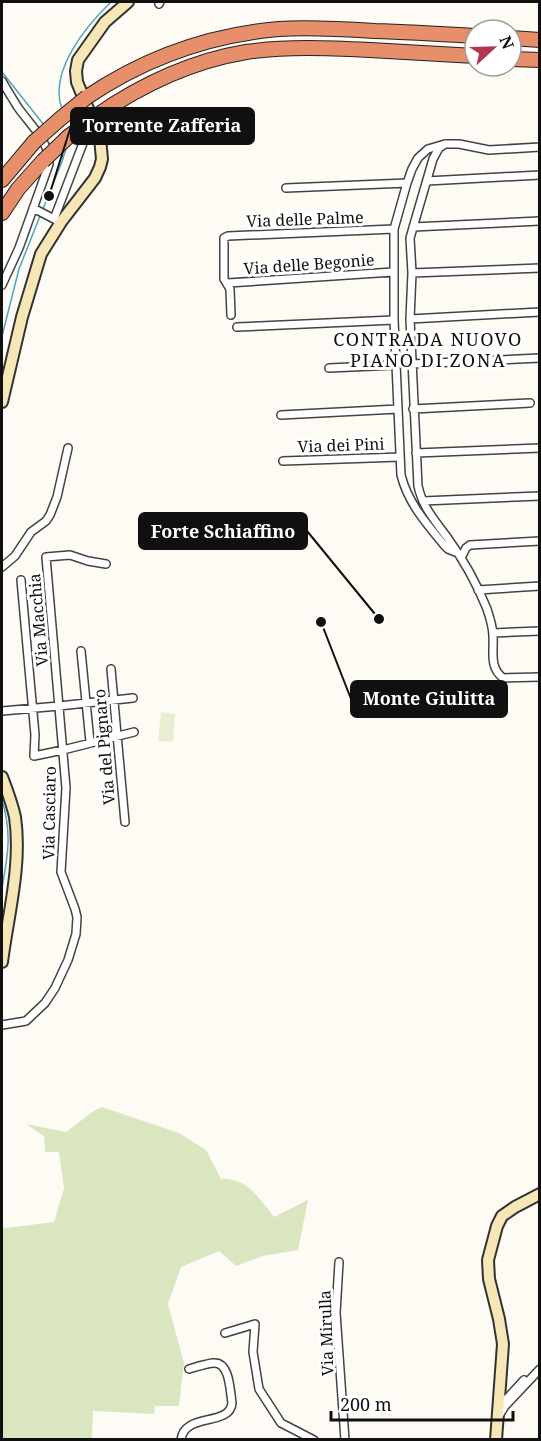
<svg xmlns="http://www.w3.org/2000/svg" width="541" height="1441" font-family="'Noto Serif',serif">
<rect width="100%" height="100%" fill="#fefbf5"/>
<path fill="#dae6c0" d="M 102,1107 L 179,1133 L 206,1150 L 221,1179 C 246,1177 260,1199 274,1217 L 308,1200 L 298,1250 L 263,1256 L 236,1266 L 219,1251 L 181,1267 L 168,1304 L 184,1363 L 179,1406 L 155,1406 L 154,1414 L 93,1411 L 92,1439 L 2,1439 L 2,1227 L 6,1228 L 54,1222 L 64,1188 L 59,1152 L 45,1152 L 44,1136 L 26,1124 L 66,1132 C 78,1124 89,1112 102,1107 Z"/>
<path fill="#e9eed1" d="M 161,712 L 175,714 L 173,742 L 158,741 Z"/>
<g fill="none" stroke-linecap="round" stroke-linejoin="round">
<path stroke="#4ca5c1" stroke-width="1.5" d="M 2,72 L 44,125
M 62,109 C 48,72 86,26 111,2
M 63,158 L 66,149
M 43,209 L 63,159 L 61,152
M 2,336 L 19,269 L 40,216
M 2,800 C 12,833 8,855 2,888"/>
<g stroke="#434343" stroke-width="10">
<path id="street" d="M 159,4 L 160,2
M 2,81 C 7,90 12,98 17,106 C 29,124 50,141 49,164 L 19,248 L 2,285
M 445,144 L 439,148 L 433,159 L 410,238 L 412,273 L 410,319 L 418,486 C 423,508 434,519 447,537 C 463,559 477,584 487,609 C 490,618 493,627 493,636 C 494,652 489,667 503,678 L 540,677
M 427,181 L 540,175
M 286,188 L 407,183
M 33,208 L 56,220
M 54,219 L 85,138
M 413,227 L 540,221
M 412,273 L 540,268
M 228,283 L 393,272
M 231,315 L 230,289 L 224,279 L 224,238 L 228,236 L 394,229
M 410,319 L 540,312
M 237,327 L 394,320
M 412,364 L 540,358
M 329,368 L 395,365
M 413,409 L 530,403
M 281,415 L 398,409
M 416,453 L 540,448
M 283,461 L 400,457
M 423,501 L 540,496
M 458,553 L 448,549 L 444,545 C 426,523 408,503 401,475 L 394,320 L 394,229 L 407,183 L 412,169 L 418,158 L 428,149 L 445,144 L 459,144 L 489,150 L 540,147
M 461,558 L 466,548 L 470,545 L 540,541
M 2,567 L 15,556 L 31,532 L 46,521 L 50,515 L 57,497 L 68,448
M 21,580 L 35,735 L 34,756 L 63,750 L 134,732
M 478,590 L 540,586
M 493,633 L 540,631
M 81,651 L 90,742
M 111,669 L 125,822
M 2,711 L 59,706 L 133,698
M 2,1025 L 26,1021 L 45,1003 L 55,988 L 68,960 L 76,934 L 77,917 L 75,909 L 61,872 L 66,788 L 46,557 L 70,555 L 88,561 L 106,564
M 339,1262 L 336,1313 L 345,1440
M 225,1333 L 255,1324 L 253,1352 L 259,1389 L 281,1423 L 314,1440
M 499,1407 L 524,1380
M 499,1416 L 505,1406 L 540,1369
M 181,1440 C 184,1412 230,1427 232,1403 C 230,1391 230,1361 213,1363 C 205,1364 196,1367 189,1369"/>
</g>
<g stroke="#323232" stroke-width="14">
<path id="secondary" d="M 2,402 L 22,317 L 41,254 L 61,222 L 95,178 L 100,167 L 102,159 L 100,138 L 77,82 L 76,71 L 78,60 L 105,22 L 128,2
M 2,777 C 7,790 12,803 15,817 C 22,865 8,915 2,962
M 496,1440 L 503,1344 L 499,1319 L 489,1279 L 488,1260 L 497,1226 L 502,1216 L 515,1207 L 540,1194"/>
</g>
<g stroke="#212121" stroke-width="16">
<path id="highway" d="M 511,38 L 540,40
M 511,59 L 540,60
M 87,97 C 145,58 209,35 279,29 C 311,27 343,29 375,31 C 408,32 442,34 475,36
M 96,116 C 141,85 192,61 246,52 C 287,46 329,48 370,50 C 405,52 440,54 475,56
M 2,180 L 34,142
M 2,213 L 18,189 L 43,161"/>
</g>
<use href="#street" stroke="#fff" stroke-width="7"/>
<use href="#secondary" stroke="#f7e6b6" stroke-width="10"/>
<use href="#highway" stroke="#e68f6a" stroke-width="14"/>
<g stroke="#212121" stroke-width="16" stroke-linecap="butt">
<path id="highway-bridge" d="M 34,142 L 60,119 L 87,97
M 43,161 L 68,137 L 96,116"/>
</g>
<use href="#highway-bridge" stroke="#e68f6a" stroke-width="14"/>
</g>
<g text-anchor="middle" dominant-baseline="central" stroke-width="6" stroke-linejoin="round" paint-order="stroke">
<g font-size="16" fill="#101010" stroke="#fff">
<text transform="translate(305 219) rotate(-2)">Via delle Palme</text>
<text transform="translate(309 264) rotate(-4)">Via delle Begonie</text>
<text transform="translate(341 445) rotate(-2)">Via dei Pini</text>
<text transform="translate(38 620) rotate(-95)">Via Macchia</text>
<text transform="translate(104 747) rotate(-95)">Via del Pignaro</text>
<text transform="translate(49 813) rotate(-89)">Via Casciaro</text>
<text transform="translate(326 1333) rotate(-92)">Via Mirulla</text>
</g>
<g font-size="18" letter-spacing="1.5" fill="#101010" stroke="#fff">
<text x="428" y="339">CONTRADA NUOVO<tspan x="428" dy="21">PIANO DI ZONA</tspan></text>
</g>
</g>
<path fill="none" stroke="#101010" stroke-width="2" d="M49 196L71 126M379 619L307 531M321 622L351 699"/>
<g fill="#101010" stroke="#fff" stroke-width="2">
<circle cx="49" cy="196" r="6"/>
<circle cx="379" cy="619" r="6"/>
<circle cx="321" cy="622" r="6"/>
</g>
<g fill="#101010" stroke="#101010" stroke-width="2">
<rect x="71" y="108" width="183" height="36" rx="6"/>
<rect x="139" y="513" width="168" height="36" rx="6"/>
<rect x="351" y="681" width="156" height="36" rx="6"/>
</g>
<g font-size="18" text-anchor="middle" font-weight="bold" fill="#fff">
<text x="162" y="132">Torrente Zafferia</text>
<text x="223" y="538">Forte Schiaffino</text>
<text x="429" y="705">Monte Giulitta</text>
</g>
<rect width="541" height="1441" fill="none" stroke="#101010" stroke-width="6"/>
<g transform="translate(493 48) rotate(68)"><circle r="28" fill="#ffffff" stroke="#9f9f9f" stroke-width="1.5"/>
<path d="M0-4.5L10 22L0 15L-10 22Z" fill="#b4354f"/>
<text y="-9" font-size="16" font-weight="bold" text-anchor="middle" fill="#101010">N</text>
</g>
<path d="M331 1411v9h182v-9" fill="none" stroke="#101010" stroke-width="3"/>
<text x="340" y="1411" font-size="18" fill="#101010" stroke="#ffffff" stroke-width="4.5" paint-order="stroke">200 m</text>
</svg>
